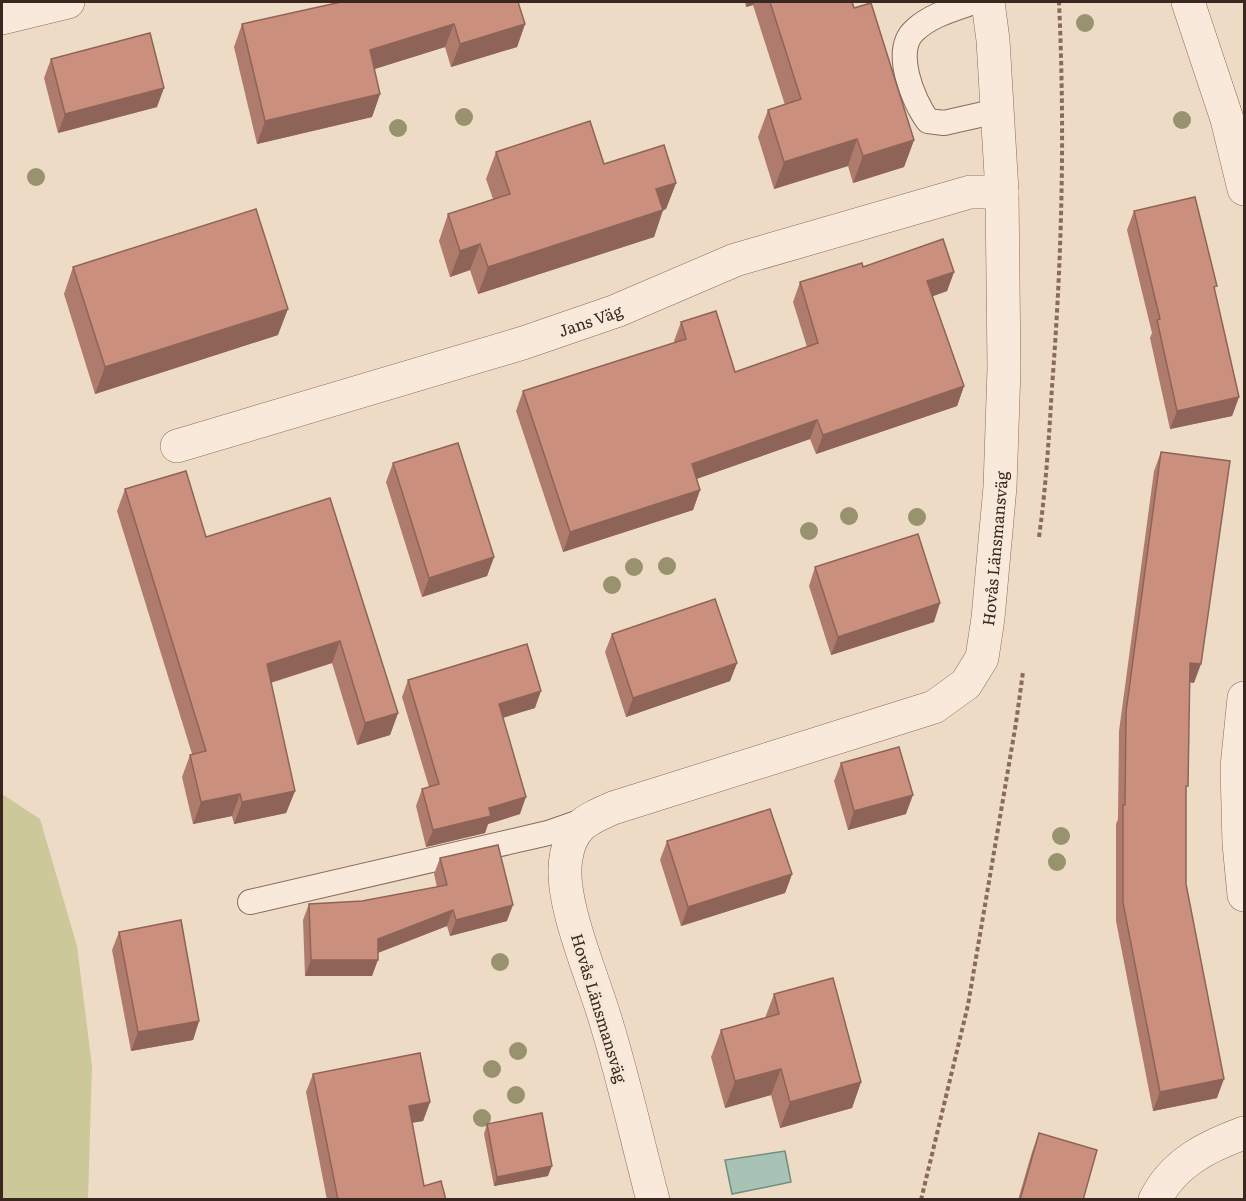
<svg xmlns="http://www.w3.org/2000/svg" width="1246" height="1201" font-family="Literata,serif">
<rect width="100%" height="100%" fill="#eedbc6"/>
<path fill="#ccc89a" d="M 2,794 L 40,819 L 77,946 L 92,1066 L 88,1199 L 2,1199 Z"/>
<path fill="#a8c2b5" stroke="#6e9081" stroke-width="1.5" d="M 785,1151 L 791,1182 L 732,1194 L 725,1160 Z"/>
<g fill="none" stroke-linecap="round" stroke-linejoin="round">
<g stroke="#896b5c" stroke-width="26">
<path id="service" d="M 974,2 C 954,9 931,15 915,30 C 892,50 913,101 928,121 L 944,123 L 997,111
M 250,902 L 548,833 L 585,820"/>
</g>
<g stroke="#896b5c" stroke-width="34">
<g id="minor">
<path d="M 1188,2 L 1227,119 L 1244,189"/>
<path d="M 2,18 L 68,2"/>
<path id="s1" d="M 177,446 L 523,343 L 616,311 L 735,260 L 970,192 L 1002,192"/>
<path d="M 1244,698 L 1237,767 L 1239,844 L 1244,895"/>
<path id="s2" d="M 653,1200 C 637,1140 624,1080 606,1022 C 594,979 558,900 566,858 C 571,826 586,820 613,808 L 934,707 L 966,684 L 982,658 L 988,618 L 1000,487 L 1004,368 L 1002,192 L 993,40 L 988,2"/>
<path d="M 1155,1200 C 1173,1163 1208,1146 1244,1133"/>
</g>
</g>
<path stroke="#896b5c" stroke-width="4" stroke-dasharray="4.5 3" stroke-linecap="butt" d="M 1039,537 C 1046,487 1049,437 1052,387 C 1062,257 1065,132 1059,2
M 921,1200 L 968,1005 L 1016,723 L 1023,672"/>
<use href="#service" stroke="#f9e9da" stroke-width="24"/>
<use href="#minor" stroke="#f9e9da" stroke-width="33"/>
</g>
<g fill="#99926e">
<circle cx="1085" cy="23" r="9"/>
<circle cx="464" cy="117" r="9"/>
<circle cx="1182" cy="120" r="9"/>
<circle cx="398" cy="128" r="9"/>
<circle cx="36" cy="177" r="9"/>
<circle cx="849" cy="516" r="9"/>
<circle cx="917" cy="517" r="9"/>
<circle cx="809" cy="531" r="9"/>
<circle cx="667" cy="566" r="9"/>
<circle cx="634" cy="567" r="9"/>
<circle cx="612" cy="585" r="9"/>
<circle cx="1061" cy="836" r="9"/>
<circle cx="1057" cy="862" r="9"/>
<circle cx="500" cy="962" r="9"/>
<circle cx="518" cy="1051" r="9"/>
<circle cx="492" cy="1069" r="9"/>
<circle cx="516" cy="1095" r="9"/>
<circle cx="482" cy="1118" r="9"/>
</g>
<path fill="#af7b6c" d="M 745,2 L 852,2 L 854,8 L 914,140 L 904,167 L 853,183 L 848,166 L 774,189 L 758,137 L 768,110 L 785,105 L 753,5 L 746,7 Z
M 242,24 L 525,24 L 517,47 L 451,67 L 445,47 L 374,69 L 380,94 L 372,117 L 257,144 L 234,47 Z
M 51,59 L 157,107 L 58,133 L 44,78 Z
M 496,152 L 604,164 L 676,183 L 666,209 L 663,210 L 654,237 L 478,294 L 470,270 L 450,277 L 439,241 L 448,214 L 493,199 L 486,179 Z
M 1134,211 L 1215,291 L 1239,397 L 1232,416 L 1170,429 L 1150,338 L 1152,333 L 1127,230 Z
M 73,267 L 278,335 L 95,394 L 64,294 Z
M 863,267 L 954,272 L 947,291 L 932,296 L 964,386 L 957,406 L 816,454 L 810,439 L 696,479 L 700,490 L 693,510 L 563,552 L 516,411 L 523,391 L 675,343 L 674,341 L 681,322 L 735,372 L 807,347 L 793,302 L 800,282 Z
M 1161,452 L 1194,683 L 1190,682 L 1186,792 L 1186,884 L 1217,1098 L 1153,1111 L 1116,921 L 1116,824 L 1118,819 L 1119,731 L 1154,471 Z
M 393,463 L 494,557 L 487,576 L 422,597 L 386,482 Z
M 125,489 L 206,537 L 330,498 L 398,713 L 390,735 L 357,745 L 332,663 L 271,683 L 295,791 L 286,813 L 234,824 L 232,816 L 193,824 L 182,777 L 190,755 L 192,754 L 117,511 Z
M 815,567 L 934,622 L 831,655 L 809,586 Z
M 612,634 L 737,663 L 730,681 L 626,717 L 605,652 Z
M 408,680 L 535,708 L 503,717 L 520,814 L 488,824 L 485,833 L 426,847 L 416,806 L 422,789 L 429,787 L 402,697 Z
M 841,763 L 906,814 L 848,830 L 834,781 Z
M 667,841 L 792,874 L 785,893 L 681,926 L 660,860 Z
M 440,858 L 507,921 L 450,936 L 447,926 L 378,953 L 372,976 L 305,976 L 303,920 L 309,904 L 362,901 L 437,887 L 434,874 Z
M 119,932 L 199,1021 L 193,1040 L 131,1051 L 112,950 Z
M 774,994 L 861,1082 L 852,1108 L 780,1128 L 771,1095 L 725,1108 L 711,1057 L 721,1030 L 765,1018 Z
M 313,1074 L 430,1102 L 423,1121 L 412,1123 L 424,1186 L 446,1200 L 327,1200 L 306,1092 Z
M 487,1124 L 548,1176 L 494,1186 L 484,1134 Z
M 1039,1133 L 1083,1200 L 1018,1200 L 1032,1152 Z"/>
<path fill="#8e6458" d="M 748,2 L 755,2 L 753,5 L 746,7 Z
M 454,24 L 445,47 L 362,73 L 370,50 Z
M 525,24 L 517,47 L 451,67 L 460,44 Z
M 164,88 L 157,107 L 58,133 L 65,114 Z
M 380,94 L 372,117 L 257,144 L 265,121 Z
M 857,139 L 848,166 L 774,189 L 784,162 Z
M 914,140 L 904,167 L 853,183 L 863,156 Z
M 676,183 L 666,209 L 663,210 L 654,237 L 478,294 L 488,267 L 656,189 Z
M 480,244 L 470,270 L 450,277 L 460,251 Z
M 954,272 L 947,291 L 920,301 L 927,281 Z
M 288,309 L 278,335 L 95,394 L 105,367 Z
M 964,386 L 957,406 L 816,454 L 823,435 Z
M 1239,397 L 1232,416 L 1170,429 L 1177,411 Z
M 817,420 L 810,439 L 685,483 L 692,464 Z
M 700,490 L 693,510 L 563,552 L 570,532 Z
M 494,557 L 487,576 L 422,597 L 429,578 Z
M 940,603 L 934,622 L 831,655 L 838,637 Z
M 340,641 L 332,663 L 259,686 L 267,664 Z
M 737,663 L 730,681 L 626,717 L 633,698 Z
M 1190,663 L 1201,664 L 1194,683 L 1183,681 Z
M 541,691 L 535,708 L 493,721 L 499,704 Z
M 398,713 L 390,735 L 357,745 L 365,723 Z
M 295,791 L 286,813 L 234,824 L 242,802 Z
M 240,794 L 232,816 L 193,824 L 201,802 Z
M 913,795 L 906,814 L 848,830 L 854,811 Z
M 526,797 L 520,814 L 488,824 L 485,833 L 426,847 L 433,830 L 489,808 Z
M 792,874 L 785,893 L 681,926 L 688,907 Z
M 513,905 L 507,921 L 450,936 L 456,920 Z
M 453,910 L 447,926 L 372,955 L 378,939 Z
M 311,960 L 378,960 L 372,976 L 305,976 Z
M 199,1021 L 193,1040 L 131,1051 L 138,1032 Z
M 781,1069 L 771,1095 L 725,1108 L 735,1081 Z
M 1224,1079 L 1217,1098 L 1153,1111 L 1160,1092 Z
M 861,1082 L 852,1108 L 780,1128 L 790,1102 Z
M 430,1102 L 423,1121 L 402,1124 L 409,1106 Z
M 552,1166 L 548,1176 L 494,1186 L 497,1177 Z"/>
<path fill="#cb8f7d" stroke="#8e6458" stroke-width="1.5" d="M 341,2 L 518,2 L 525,24 L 460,44 L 454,24 L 370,50 L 380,94 L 265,121 L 242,24 Z
M 770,2 L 852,2 L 854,8 L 871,3 L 914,140 L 863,156 L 857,139 L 784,162 L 768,110 L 801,99 Z
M 150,33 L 164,88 L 65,114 L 51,59 Z
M 590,121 L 604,164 L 664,145 L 676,183 L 656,189 L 663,210 L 488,267 L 480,244 L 460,251 L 448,214 L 510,194 L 496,152 Z
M 1195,197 L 1217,286 L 1214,287 L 1239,397 L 1177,411 L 1157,320 L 1160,319 L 1134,211 Z
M 256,209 L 288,309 L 105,367 L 73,267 Z
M 943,239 L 954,272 L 927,281 L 964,386 L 823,435 L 817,420 L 692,464 L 700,490 L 570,532 L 523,391 L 686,339 L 681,322 L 716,311 L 735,372 L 818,343 L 800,282 L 862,263 L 863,267 Z
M 458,443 L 494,557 L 429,578 L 393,463 Z
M 1161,452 L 1230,461 L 1201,664 L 1190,663 L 1188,786 L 1186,786 L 1186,884 L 1224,1079 L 1160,1092 L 1123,903 L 1123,805 L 1125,805 L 1126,712 Z
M 186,471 L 206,537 L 330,498 L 398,713 L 365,723 L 340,641 L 267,664 L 295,791 L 242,802 L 240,794 L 201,802 L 190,755 L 206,751 L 125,489 Z
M 918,534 L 940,603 L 838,637 L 815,567 Z
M 715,599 L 737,663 L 633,698 L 612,634 Z
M 527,644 L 541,691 L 499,704 L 526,797 L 489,808 L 491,816 L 433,830 L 422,789 L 439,784 L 408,680 Z
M 899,747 L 913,795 L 854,811 L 841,763 Z
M 770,809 L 792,874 L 688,907 L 667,841 Z
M 498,845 L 513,905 L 456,920 L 453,910 L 378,939 L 378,960 L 311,960 L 309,904 L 362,901 L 447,885 L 440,858 Z
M 181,920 L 199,1021 L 138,1032 L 119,932 Z
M 833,978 L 861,1082 L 790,1102 L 781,1069 L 735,1081 L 721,1030 L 779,1014 L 774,994 Z
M 420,1053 L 430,1102 L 409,1106 L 424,1186 L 441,1181 L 446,1200 L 338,1200 L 313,1074 Z
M 542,1113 L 552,1166 L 497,1177 L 487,1124 Z
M 1039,1133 L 1097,1150 L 1083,1200 L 1020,1200 Z"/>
<g text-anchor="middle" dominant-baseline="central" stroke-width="6" stroke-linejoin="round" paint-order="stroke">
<g font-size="16" fill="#3a2720" stroke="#f5e6d6">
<text stroke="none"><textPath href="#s1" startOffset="432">Jans Väg</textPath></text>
<text stroke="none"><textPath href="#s2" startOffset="944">Hovås Länsmansväg</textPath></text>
<text transform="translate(600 1008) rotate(73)">Hovås Länsmansväg</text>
</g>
</g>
<rect width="1246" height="1201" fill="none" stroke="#3a2720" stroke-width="6"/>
</svg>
